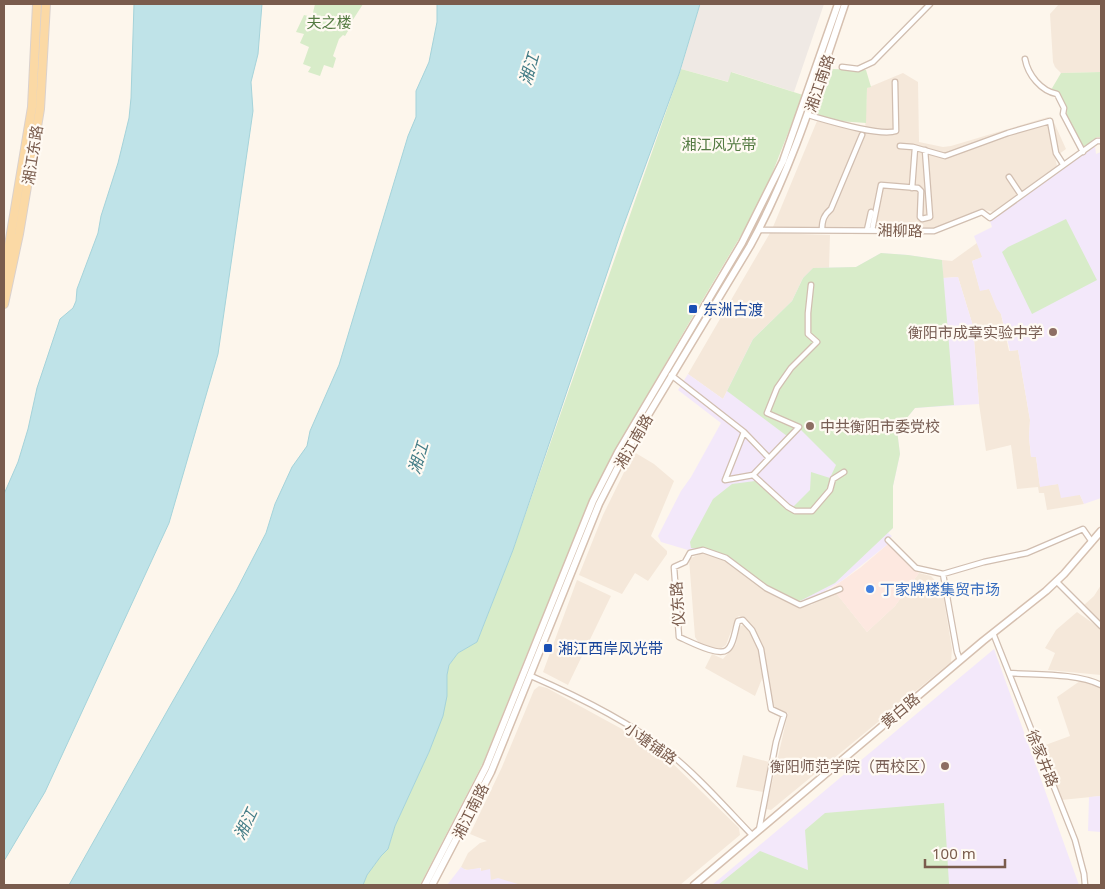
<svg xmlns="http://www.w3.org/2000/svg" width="1105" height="889" font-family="'Noto Sans','Noto Sans SC',sans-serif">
<rect width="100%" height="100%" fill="#fdf6ec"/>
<path fill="#f5e8da" d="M 1059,4 L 1101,4 L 1101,72 L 1061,73 L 1055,67 L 1053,62 L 1050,14 Z
M 903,73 L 918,82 L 919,142 L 943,147 L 951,146 L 1048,117 L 1052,118 L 1066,149 L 1055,157 L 1057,166 L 993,212 L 981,209 L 937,228 L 773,227 L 817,121 L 865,132 L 867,88 Z
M 770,233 L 830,235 L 829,268 L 803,278 L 792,301 L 753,339 L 723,399 L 688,374 Z
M 977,243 L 983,257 L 972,261 L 980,290 L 989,289 L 1001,314 L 1009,351 L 1018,350 L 1030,420 L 1029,437 L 1031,457 L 1036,457 L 1040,486 L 1058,484 L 1076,495 L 1080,495 L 1084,504 L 1047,510 L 1044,493 L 1039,493 L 1038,487 L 1017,489 L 1011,445 L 986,451 L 979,404 L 973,326 L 958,277 L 943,278 L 942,260 L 952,261 Z
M 634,452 L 654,464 L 674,481 L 651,536 L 667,551 L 667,554 L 648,581 L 635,573 L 622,594 L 579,575 L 603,515 Z
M 704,552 L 725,561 L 762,588 L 802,607 L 811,605 L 836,593 L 867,632 L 895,606 L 919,573 L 931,576 L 942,588 L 952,649 L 951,662 L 771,810 L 766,809 L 788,713 L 773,707 L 762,647 L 753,628 L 746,620 L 739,616 L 736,618 L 726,645 L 720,649 L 714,649 L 699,643 L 695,637 L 689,559 Z
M 577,580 L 611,596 L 568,685 L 543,672 Z
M 1101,585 L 1101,624 L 1083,606 L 1094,596 Z
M 1077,612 L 1101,629 L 1101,675 L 1048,670 L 1055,653 L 1045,648 L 1056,630 Z
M 743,625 L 752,633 L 760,651 L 764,674 L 755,696 L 705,668 L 712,654 L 723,659 L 736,644 L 739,627 Z
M 1080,681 L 1091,683 L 1101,689 L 1101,796 L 1061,800 L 1040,747 L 1070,736 L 1057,697 Z
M 539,686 L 547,688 L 631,734 L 665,756 L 739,828 L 740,835 L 680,885 L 521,885 L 491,880 L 481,871 L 481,868 L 469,870 L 463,869 L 461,867 L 468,853 L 480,843 L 487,841 L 470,834 L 502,767 L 534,690 Z
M 743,755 L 769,762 L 763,792 L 736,787 Z"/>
<path fill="#fde8e0" d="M 888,544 L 910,567 L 919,573 L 895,606 L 867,632 L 832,588 L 860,568 Z"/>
<path fill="#efe9e4" d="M 700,4 L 824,4 L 794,92 L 732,72 L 729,82 L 681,69 Z"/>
<path fill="#f3e8fa" d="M 1095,146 L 1096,154 L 1101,152 L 1101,498 L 1084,504 L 1080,495 L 1061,498 L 1058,484 L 1040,487 L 1036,457 L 1031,457 L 1029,437 L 1030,420 L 1018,350 L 1010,351 L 1001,314 L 997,309 L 989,289 L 980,291 L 972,261 L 982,257 L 974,236 L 992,227 L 990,221 Z
M 881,253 L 908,255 L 942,260 L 943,278 L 958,277 L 973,326 L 979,404 L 915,408 L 897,430 L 900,454 L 893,486 L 893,528 L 888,533 L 892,536 L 886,542 L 888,544 L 843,580 L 820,594 L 798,602 L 732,561 L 724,554 L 705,548 L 688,550 L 661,542 L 658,536 L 681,491 L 691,477 L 721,423 L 678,390 L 688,374 L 723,399 L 753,339 L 792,301 L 803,278 L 813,268 L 856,267 Z
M 994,649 L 1079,885 L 712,885 Z
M 1101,796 L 1101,832 L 1088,831 L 1089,797 Z
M 461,867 L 466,870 L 480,868 L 481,871 L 490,869 L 491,880 L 498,878 L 521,885 L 447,885 Z"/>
<path fill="#d8ecc9" d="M 315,4 L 363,4 L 347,29 L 348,31 L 345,36 L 343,35 L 339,39 L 333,56 L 336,58 L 333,68 L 324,65 L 320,76 L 308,72 L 311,67 L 303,64 L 309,47 L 300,43 L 304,34 L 296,32 L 304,15 L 312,17 Z
M 681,69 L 728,82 L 731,72 L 803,95 L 764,194 L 743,232 L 693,316 L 608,463 L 528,651 L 483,763 L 420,885 L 363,885 L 367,875 L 381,856 L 388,849 L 395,826 L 429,752 L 447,696 L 447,675 L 449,665 L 458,653 L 477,642 L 513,550 Z
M 831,69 L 866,70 L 871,87 L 867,88 L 866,123 L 838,121 L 816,114 L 815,109 L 825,78 Z
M 1101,72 L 1101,137 L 1097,137 L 1084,147 L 1072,127 L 1066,114 L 1067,108 L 1059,92 L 1051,90 L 1061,73 Z
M 1066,219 L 1097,280 L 1032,314 L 1002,252 L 1008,247 Z
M 881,253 L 908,255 L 942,260 L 954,405 L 915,408 L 897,430 L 900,454 L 893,486 L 893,528 L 835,583 L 798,602 C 788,597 777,592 767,586 C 738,569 729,548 691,548 L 690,542 L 713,499 L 732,484 L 755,481 L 789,511 L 810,490 L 811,472 L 830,478 L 836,465 L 800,429 L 791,439 L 727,391 L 753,339 L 792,301 L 803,278 L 813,268 L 856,267 Z
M 944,803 L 949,884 L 718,885 L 760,851 L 808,870 L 805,830 L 825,813 Z"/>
<path fill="#bfe3e8" stroke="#a5d3da" d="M 134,4 L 262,4 L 258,54 L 251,82 L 253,111 L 218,354 L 169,523 L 45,792 L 4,861 L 4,494 L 18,462 L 28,429 L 37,388 L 60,319 L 73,308 L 76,301 L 77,289 L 98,233 L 101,216 L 118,163 L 129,118 L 131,98 Z
M 437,4 L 700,4 L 679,74 L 621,232 L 513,550 L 477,642 L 458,653 L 449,665 L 447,675 L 447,696 L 443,716 L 429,752 L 395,826 L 388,849 L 381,856 L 367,875 L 363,885 L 69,885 L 170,706 L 236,591 L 266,533 L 275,504 L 292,467 L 307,446 L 310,431 L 339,365 L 408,136 L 416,117 L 416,91 L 429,62 L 437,22 Z"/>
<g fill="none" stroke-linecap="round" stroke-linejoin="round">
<g stroke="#d1beb0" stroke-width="7">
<path id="street" d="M 1025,59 C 1028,75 1041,91 1057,94 L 1064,108 L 1063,114 L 1083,152
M 842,67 L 858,69 L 873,62 L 930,4
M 808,115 C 826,120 880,137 896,131 L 895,82
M 900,146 L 913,147 L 945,156 L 1008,133 L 1050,121 L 1056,153 L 1063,164
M 1009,177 L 1021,195
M 912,188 L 915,148
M 759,230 L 934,231 L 982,212 L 990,218 L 1097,141 L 1101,141
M 822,230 C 822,220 824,215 831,209 L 862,135
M 867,230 L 871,212
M 872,230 L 881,185 L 918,188 L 921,191 L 920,217 L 922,219 L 930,217 L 925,150
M 811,285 L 808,313 L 808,334 L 817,342 L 791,368 L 777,388 L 767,413 L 799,427 L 753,475 L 788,507 L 795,511 L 812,511 L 830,490 L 833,479 L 844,472
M 671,375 L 744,432 L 769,458
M 744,432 L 725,480 L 753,475
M 888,540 L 916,568 L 943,574 L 984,562 L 1027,553 L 1083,529 L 1092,542
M 943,574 L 957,652 L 960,660
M 1056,581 L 1101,626
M 993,633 L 1075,840 L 1084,874 L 1085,885
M 1009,673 C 1037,675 1076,673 1101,685
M 531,676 C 577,696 628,721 668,752 C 699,777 725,807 752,835
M 759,830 L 776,742 L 784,715 L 771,709 L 761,649 L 752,630 L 743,620 L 738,621 C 735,629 734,645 727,650 C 718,657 689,641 679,637 L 674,567 L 685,562 L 690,553 L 703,550 L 726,558 L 766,588 L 800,605 L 840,589"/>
</g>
<g stroke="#d6c0b0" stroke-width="9">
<path id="secondary" d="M 425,885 L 486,767 L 593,501 L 618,452 L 742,243 L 783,161 L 838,4
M 432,885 L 491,772 L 599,504 L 624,455 L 750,246 C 792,169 817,86 845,4
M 694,885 L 983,641 L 1046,591 L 1064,574 L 1101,531"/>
</g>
<g stroke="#dad1cd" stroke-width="10">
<path id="primary" d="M 4,275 L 32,107 L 37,4
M 4,304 L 19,234 L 40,109 L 46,4"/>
</g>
<use href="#street" stroke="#fff" stroke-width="4.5"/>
<use href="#secondary" stroke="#fff" stroke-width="6"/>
<use href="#primary" stroke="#fbd9a5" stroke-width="8"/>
</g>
<g fill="#1a4fb4" stroke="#fffaf3" stroke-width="2">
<rect x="688" y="304" width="10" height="10" rx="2.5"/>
<rect x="543" y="643" width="10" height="10" rx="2.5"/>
</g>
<g fill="#8d6e63" stroke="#fffaf3" stroke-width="2">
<circle cx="1053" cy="332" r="5"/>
<circle cx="810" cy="426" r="5"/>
<circle cx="945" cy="766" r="5"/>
</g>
<circle fill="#3f7fe0" stroke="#fffaf3" stroke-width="2" cx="870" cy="589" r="5"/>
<g text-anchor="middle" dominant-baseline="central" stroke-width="4.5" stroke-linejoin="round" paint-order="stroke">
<g font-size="15" fill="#537a41" stroke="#fffaf3">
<text x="329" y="22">夫之楼</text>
<text x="719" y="144">湘江风光带</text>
</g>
<g font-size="15" fill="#7a5c4d" stroke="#fffaf3">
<text transform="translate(819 83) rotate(-71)">湘江南路</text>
<text transform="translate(32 155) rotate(-81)">湘江东路</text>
<text transform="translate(900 230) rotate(1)">湘柳路</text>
<text transform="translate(633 441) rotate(-60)">湘江南路</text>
<text transform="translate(677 604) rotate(-94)">仪东路</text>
<text transform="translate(900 710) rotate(-40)">黄白路</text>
<text transform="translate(651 743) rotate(35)">小塘铺路</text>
<text transform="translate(1043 758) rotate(68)">徐家井路</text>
<text transform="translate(470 811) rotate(-63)">湘江南路</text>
</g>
<g font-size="15" fill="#164399" stroke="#fffaf3" text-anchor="start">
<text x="703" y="309">东洲古渡</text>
<text x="558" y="648">湘江西岸风光带</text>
</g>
<g font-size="15" fill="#785e54" stroke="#fffaf3" text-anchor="end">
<text x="1043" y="332">衡阳市成章实验中学</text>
<text x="820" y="426" text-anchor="start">中共衡阳市委党校</text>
<text x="935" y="766">衡阳师范学院（西校区）</text>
</g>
<g font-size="15" fill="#366cbe" stroke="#fffaf3" text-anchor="start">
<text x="880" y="589">丁家牌楼集贸市场</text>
</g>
<g font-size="16" font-style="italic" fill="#437c86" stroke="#fffaf3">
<text transform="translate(529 69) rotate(-74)">湘江</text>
<text transform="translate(418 458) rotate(-73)">湘江</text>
<text transform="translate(245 824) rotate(-64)">湘江</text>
</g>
</g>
<rect width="1105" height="889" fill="none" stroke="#7a5c4d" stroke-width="10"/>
<path d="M925 859v8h80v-8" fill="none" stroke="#7a5c4d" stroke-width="2.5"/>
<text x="932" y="859" font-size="15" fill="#7a5c4d" stroke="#fffaf3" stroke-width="4" paint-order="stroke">100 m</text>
</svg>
